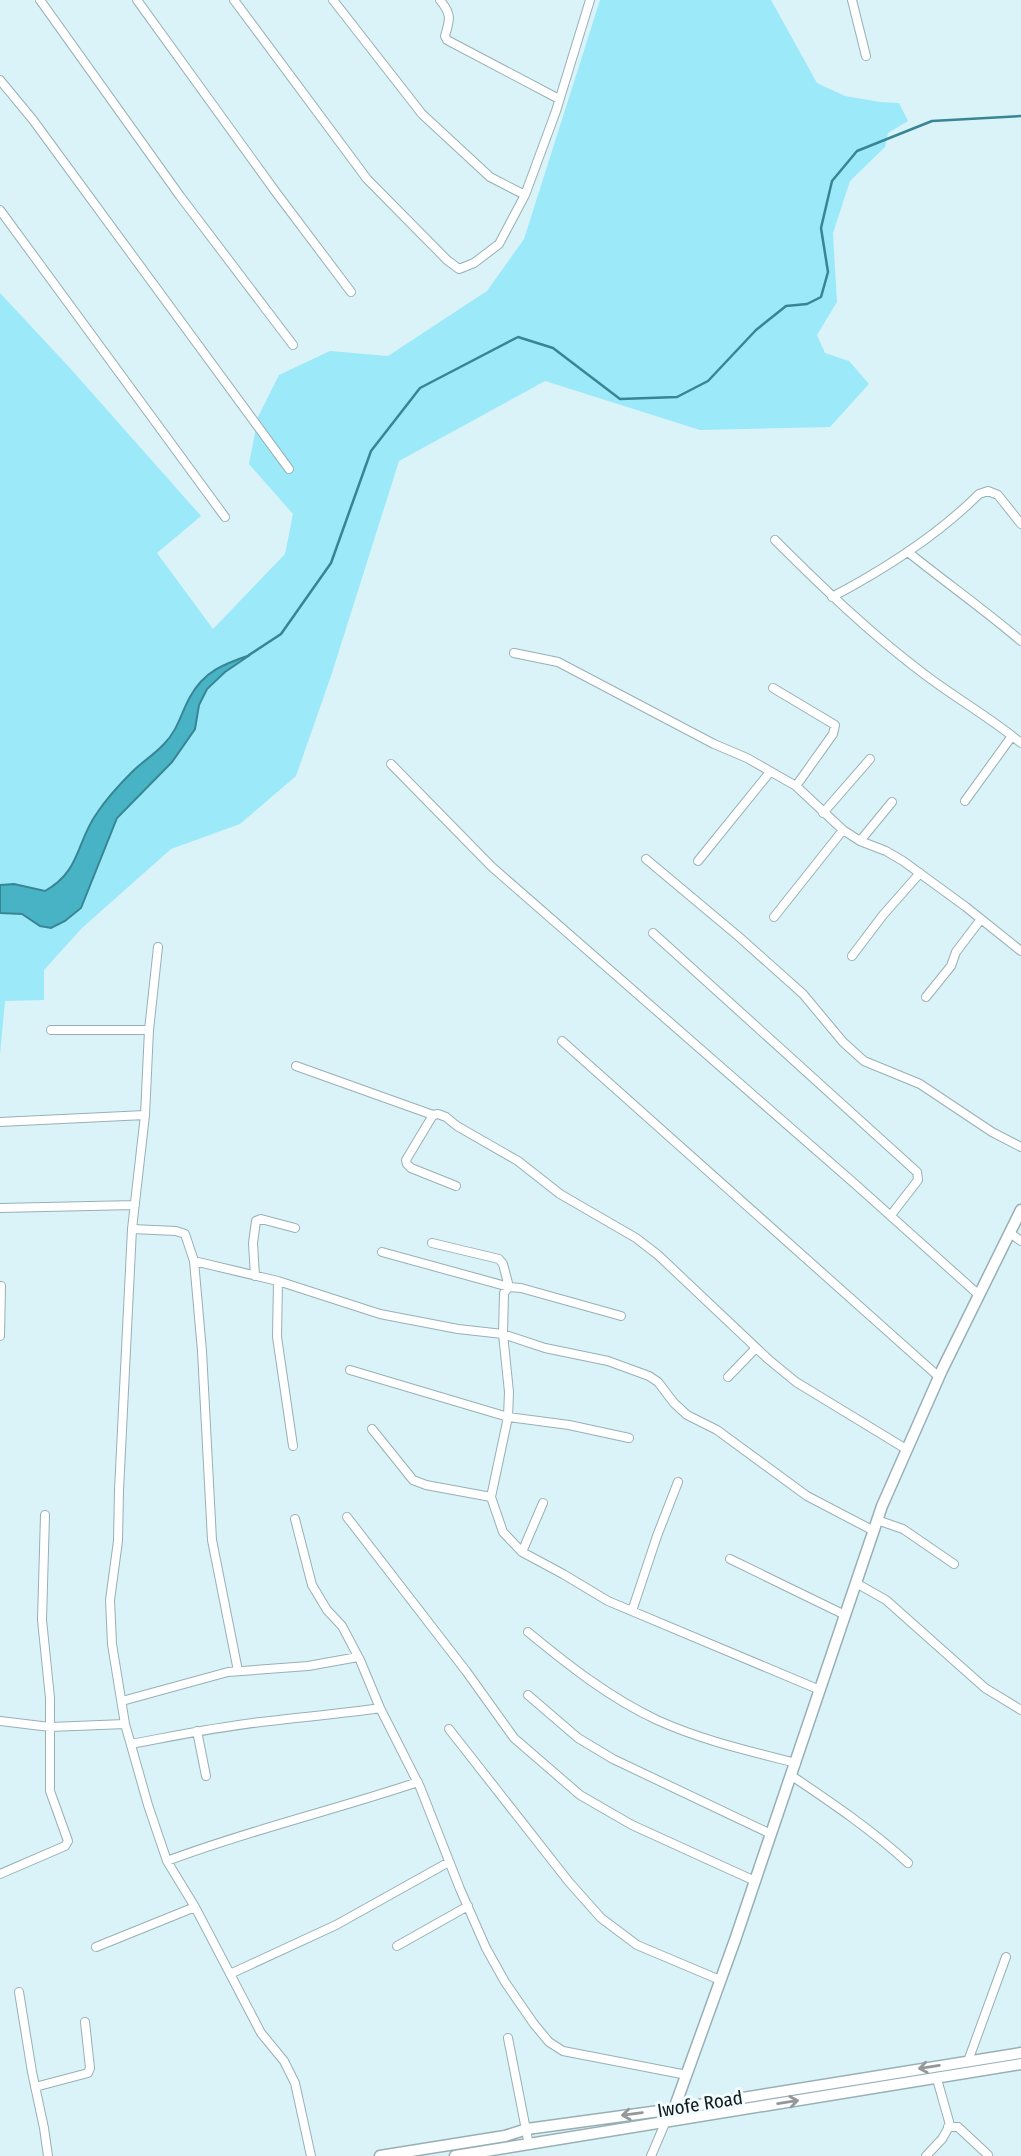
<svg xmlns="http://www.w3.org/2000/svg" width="1021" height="2156" font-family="'Fira Sans Condensed',sans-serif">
<rect width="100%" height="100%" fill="#daf3f8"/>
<path fill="#9ce9f9" d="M 600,0 L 771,0 L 817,83 L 845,96 L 880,102 L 899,103 L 908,121 L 888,133 L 885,147 L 850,181 L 833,233 L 837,302 L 817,335 L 825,353 L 849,361 L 869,384 L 830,427 L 700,430 L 545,381 L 399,461 L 331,676 L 296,776 L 240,824 L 171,849 L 82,928 L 44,970 L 44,1000 L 5,1001 L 0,1055 L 0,913 L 22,914 L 40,926 L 81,908 L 117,818 L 172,762 L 195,729 L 199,705 L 207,689 L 225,672 L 247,657 L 190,696 L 179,723 L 165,743 L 131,773 L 79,853 L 69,871 L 57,884 L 45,891 L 14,884 L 0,885 L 0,293 L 69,367 L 201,516 L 157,553 L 213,629 L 285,554 L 293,514 L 249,464 L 258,417 L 279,375 L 330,351 L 388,356 L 487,291 L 524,239 Z"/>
<path fill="#49b3c6" stroke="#388593" stroke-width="2" d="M 250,655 L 225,672 L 207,689 L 199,705 L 195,729 L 172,762 L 117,818 L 81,908 L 65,921 L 51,928 L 40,926 L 22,914 L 0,913 L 0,885 L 14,884 L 45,891 C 81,871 76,842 97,813 C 107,798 120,784 132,772 C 142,762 155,754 164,744 C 178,730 181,713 190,697 C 204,671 224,664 250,655 Z"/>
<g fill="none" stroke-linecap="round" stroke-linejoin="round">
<path stroke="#388593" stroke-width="2.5" d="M 249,655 L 281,634 L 331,563 L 371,451 L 420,388 L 518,337 L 553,348 L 620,399 L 677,397 L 708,381 L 756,330 L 786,306 L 807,304 L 821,297 L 828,272 L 821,228 L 832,181 L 857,151 L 932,121 L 1021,116"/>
<g stroke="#98b0b5" stroke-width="10">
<path id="street" d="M 40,0 L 180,196 L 293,345
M 137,0 L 275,191 L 351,292
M 234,0 L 367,179 L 447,260 L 459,269 L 474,263 L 499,244 L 525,195 L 556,111 L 590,0
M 333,0 L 422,114 L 490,177 L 525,195
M 440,0 C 452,15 450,19 445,36 L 447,40 L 559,99
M 852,0 L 866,56
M 0,80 L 33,120 L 289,469
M 0,210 L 225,517
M 775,540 C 824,589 873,636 928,677 C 959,700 992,719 1021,743
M 908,552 C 945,582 985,610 1021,641
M 832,597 C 885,569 937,536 979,494 L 988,491 L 998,495 L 1021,524
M 514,653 L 558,662 L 714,744 L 747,758 L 796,786 L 843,830 L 860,841 L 886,851 L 903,861 L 966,907 L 1021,951
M 773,688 L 835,725 L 833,734 L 796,786
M 391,764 L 492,867 L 855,1184 L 979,1295
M 965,801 L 1012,736
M 823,813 L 870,759
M 860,841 L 892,802
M 646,859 L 738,936 L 803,994 L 843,1042 L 864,1061 L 920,1084 L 992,1132 L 1021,1147
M 698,861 L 770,772
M 774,917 L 843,830
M 653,933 L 917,1172 L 918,1180 L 891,1215
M 158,947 L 149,1030 L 145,1115 L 132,1229 L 119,1490 L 118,1541 L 110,1600 L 112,1644 L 125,1724 L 148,1805 L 167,1861 L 195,1907 L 261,2033 L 284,2061 L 295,2083 L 311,2156
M 852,956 L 883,915 L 920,873
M 926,997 L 951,966 L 956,952 L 981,919
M 51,1030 L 149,1030
M 562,1041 L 939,1377
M 296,1066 L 433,1115
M 0,1122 L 145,1115
M 456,1186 L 411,1168 L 407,1164 L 406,1160 L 433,1115 L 438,1114 L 446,1117 L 457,1126 L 518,1161 L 560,1194 L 636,1238 L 658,1255 L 768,1359 L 796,1382 L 906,1449
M 0,1208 L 135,1205
M 132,1229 L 176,1231 L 185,1234 L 194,1261 L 278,1281 L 380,1314 L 458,1329 L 503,1334 L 545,1348 L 608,1361 L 649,1376 L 658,1382 L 674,1403 L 687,1415 L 717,1430 L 807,1496 L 874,1531
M 1010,1233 L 1021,1241
M 382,1252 L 509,1287 L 503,1264 L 499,1259 L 432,1243
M 194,1261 L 202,1351 L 212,1540 L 238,1671
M 255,1276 L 253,1243 L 256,1221 L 261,1219 L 295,1228
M 278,1281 L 277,1337 L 293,1446
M 621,1316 L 521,1288 L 509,1287 L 504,1293 L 503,1334 L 509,1392 L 508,1417 L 491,1497 L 503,1532 L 522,1552 L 563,1574 L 608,1601 L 820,1690
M 0,1336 L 1,1286
M 350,1370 L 508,1417 L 569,1425 L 629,1438
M 728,1377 L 756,1348
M 372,1429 L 413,1480 L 426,1485 L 491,1497
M 347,1517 L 466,1671 L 514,1738 L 580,1795 L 632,1825 L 755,1881
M 295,1519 L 312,1585 L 327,1610 L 342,1626 L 360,1660 L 380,1708 L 420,1787 L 460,1889 L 486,1948 L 505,1982 L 534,2024 L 549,2042 L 563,2051 L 687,2075
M 877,1520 L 903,1529 L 954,1564
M 522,1552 L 543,1503
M 730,1559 L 845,1615
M 856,1583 L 886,1600 L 985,1688 L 1021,1710
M 632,1611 L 657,1536 L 678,1482
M 528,1632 C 568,1665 610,1698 657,1720 C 701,1740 749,1751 796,1763
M 528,1695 L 578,1738 L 613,1759 L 771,1834
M 122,1701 L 228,1672 L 308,1666 L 358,1657
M 0,1721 L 50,1727 L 125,1724
M 449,1729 L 569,1882 L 601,1918 L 637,1945 L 720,1980
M 197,1731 L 206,1776
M 131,1744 C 174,1736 217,1727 261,1722 C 301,1717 340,1714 380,1708
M 792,1776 C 832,1803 872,1830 908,1863
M 167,1861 C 249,1830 335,1810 418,1782
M 0,1874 L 65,1846 L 68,1841 L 50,1791 L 50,1698 L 42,1620 L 45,1515
M 397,1946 L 468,1906
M 96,1947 L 195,1907
M 230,1974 L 336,1925 L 449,1862
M 19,1992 L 32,2072 L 44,2128 L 48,2156
M 508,2038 L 529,2145
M 968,2061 L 1006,1957
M 35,2087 L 88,2073 L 90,2068 L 85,2022
M 948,2127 L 958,2127 L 988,2155
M 651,2156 L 666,2121
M 926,2156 L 942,2139 L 950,2125 L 937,2079"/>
</g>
<g stroke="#98b0b5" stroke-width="13">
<path id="secondary" d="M 674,2109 L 735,1940 L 882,1506 L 942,1370 L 1021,1210
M 380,2156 L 505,2136 L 527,2129 L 674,2109 L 1021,2053
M 455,2156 L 1021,2064"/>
</g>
<use href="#street" stroke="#fff" stroke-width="8"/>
<use href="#secondary" stroke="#fff" stroke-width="10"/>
</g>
<defs><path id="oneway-shaft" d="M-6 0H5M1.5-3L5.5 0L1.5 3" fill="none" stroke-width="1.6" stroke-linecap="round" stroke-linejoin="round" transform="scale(1.75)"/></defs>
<g stroke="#949899">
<use href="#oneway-shaft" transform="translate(929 2067) rotate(171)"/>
<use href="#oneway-shaft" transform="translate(788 2102) rotate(-9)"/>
<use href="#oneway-shaft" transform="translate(632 2114) rotate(172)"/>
</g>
<g text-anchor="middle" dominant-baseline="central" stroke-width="6" stroke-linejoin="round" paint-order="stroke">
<g font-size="19" fill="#111a1c" stroke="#f3fdff">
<text transform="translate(700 2104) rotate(-9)">Iwofe Road</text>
</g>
</g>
</svg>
